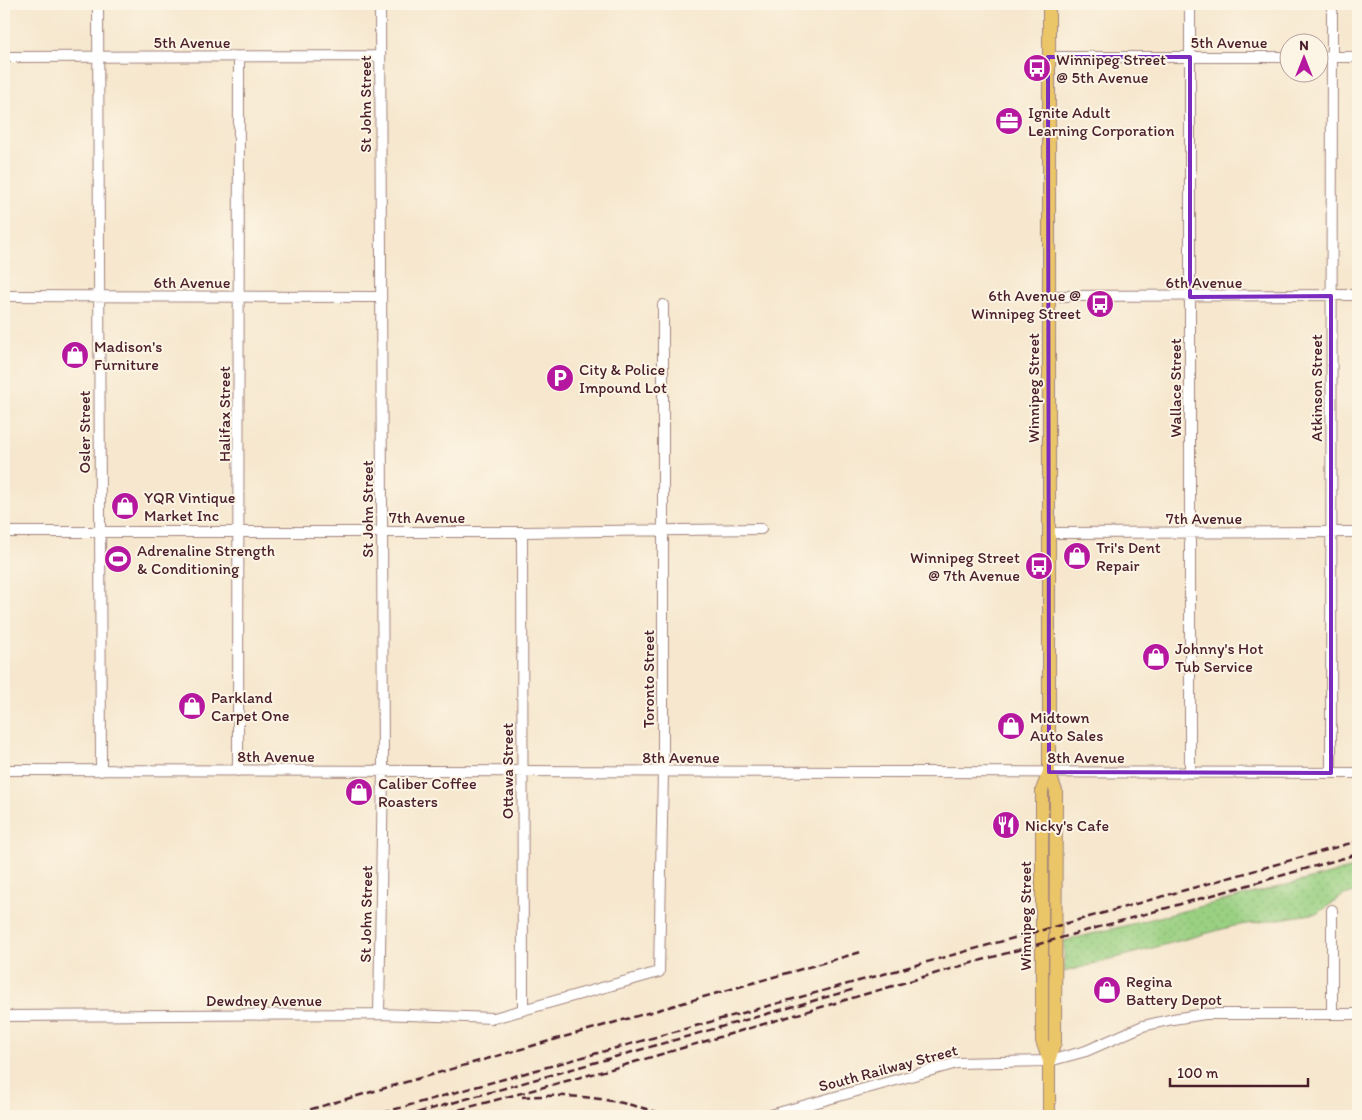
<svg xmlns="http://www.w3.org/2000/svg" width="1362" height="1120" font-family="Itim,sans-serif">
<defs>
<pattern id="grass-dots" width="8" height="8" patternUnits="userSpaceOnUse" patternTransform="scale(1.25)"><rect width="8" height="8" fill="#9ad082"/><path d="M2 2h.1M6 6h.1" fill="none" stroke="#86b270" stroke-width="1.8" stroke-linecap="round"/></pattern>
</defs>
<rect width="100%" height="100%" fill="#fcf5e5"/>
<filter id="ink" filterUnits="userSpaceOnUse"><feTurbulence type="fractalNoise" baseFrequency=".02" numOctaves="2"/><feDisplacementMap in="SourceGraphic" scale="10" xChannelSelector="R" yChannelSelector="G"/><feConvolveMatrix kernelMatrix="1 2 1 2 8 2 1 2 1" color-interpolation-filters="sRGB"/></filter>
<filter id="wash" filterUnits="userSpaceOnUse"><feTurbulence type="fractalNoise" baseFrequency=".0096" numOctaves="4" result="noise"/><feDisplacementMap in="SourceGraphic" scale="20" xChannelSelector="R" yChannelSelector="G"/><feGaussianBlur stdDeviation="1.12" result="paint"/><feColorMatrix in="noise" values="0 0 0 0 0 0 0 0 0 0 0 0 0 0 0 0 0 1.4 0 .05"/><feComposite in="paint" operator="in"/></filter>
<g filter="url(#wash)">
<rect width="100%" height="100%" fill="#f6e7ce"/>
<path fill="url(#grass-dots)" stroke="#727856" d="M 1358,867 L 1358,891 L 1344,895 L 1318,913 L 1234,926 L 1064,972 L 1064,941 Z"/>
</g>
<g filter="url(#ink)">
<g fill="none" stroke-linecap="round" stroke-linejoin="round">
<g stroke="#a0837c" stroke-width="12">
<path id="minor" d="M 98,4 L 101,771
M 1190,4 L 1190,773
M 4,57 L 380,56
M 1048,57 L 1290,57
M 1320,57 L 1358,57
M 4,296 L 381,297
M 1049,296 L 1358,295
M 4,532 L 522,532 L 761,529
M 522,532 L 523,1010
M 1049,533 L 1358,532
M 4,770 L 1358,773
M 238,771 L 239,57
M 1331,773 L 1332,4
M 1332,910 L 1332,1014
M 379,1014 L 383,771 L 380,4
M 4,1016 L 379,1014 L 494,1018 L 659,972 L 663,772 L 663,305
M 767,1116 L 957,1063 L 1049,1061 L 1086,1051 L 1143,1026 L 1173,1019 L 1205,1014 L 1358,1014"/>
</g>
<g stroke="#a0837c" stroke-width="14">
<path id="major" d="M 1049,4 L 1049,772 L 1056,791 L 1055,1042 L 1049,1061 L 1049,1116
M 1049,1061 L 1042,1041 L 1042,790 L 1049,772"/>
</g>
<use href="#minor" stroke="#fff" stroke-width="10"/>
<use href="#major" stroke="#ebc669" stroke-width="12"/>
<path stroke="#4a1f2b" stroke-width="2.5" stroke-dasharray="8 4" stroke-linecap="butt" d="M 522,1097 C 577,1093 618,1099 669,1116
M 287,1116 L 861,952
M 371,1116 C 700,1024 1030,935 1358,841
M 406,1116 L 855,989
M 436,1116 L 611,1069 L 954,968 L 1358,854"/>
</g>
</g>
<path fill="none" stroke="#7b2cbf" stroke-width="4" stroke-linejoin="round" d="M 1048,57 L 1190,57 L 1190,297 L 1331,296 L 1331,773 L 1049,772 Z"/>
<defs>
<g id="bus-disc" transform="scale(1.4375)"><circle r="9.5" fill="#b5179e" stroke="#fcf5e5"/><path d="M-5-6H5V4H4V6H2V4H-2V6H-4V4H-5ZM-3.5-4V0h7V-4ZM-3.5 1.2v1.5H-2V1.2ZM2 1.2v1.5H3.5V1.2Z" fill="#fff"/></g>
<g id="office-disc" transform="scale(1.4375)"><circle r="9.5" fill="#b5179e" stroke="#fcf5e5"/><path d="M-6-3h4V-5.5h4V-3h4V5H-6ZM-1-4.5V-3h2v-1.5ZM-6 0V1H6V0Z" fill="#fff"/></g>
<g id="shop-disc" transform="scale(1.4375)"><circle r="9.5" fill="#b5179e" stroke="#fcf5e5"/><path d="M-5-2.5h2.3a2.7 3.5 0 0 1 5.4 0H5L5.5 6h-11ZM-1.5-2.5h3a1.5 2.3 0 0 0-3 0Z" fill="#fff"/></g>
<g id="parking-disc" transform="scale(1.4375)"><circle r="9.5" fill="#b5179e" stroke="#fcf5e5"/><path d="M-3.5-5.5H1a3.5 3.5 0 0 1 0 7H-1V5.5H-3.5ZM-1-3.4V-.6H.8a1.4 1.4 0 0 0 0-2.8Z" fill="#fff"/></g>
<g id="stadium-disc" transform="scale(1.4375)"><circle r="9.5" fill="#b5179e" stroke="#fcf5e5"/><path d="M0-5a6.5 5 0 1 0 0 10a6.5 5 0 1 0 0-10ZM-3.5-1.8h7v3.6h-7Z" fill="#fff"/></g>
<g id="restaurant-disc" transform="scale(1.4375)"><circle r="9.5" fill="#b5179e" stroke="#fcf5e5"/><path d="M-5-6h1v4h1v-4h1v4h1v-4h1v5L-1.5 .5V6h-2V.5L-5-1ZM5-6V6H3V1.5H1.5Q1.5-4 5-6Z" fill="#fff"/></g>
</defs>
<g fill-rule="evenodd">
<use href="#bus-disc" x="1037" y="68"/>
<use href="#office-disc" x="1009" y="121"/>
<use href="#bus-disc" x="1100" y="304"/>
<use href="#shop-disc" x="75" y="355"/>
<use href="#parking-disc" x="560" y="378"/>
<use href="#shop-disc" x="125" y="506"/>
<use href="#shop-disc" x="1077" y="556"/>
<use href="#stadium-disc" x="118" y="559"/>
<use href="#bus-disc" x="1039" y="566"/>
<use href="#shop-disc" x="1156" y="657"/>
<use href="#shop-disc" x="192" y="706"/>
<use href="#shop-disc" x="1011" y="726"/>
<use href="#shop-disc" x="359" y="792"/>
<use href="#restaurant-disc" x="1006" y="825"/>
<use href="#shop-disc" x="1107" y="990"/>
</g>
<g text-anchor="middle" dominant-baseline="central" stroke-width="4" stroke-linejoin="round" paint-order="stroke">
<g font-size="16" fill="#4a1f2b" stroke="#fcf5e5">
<text x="192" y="42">5th Avenue</text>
<text x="1229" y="42">5th Avenue</text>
<text transform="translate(365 104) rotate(-90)">St John Street</text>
<text x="192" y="282">6th Avenue</text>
<text x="1204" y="282">6th Avenue</text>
<text transform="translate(1033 388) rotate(-90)">Winnipeg Street</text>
<text transform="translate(1175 388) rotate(-90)">Wallace Street</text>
<text transform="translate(1316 388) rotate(-90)">Atkinson Street</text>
<text transform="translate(224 414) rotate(-90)">Halifax Street</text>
<text transform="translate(84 432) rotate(-90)">Osler Street</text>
<text transform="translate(367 509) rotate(-90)">St John Street</text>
<text x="427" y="517">7th Avenue</text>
<text x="1204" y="518">7th Avenue</text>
<text transform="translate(648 679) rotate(-90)">Toronto Street</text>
<text x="276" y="756">8th Avenue</text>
<text x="681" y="757">8th Avenue</text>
<text x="1086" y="757">8th Avenue</text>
<text transform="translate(507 771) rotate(-90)">Ottawa Street</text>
<text transform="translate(366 914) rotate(-89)">St John Street</text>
<text transform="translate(1025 916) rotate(-90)">Winnipeg Street</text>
<text x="264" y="1000">Dewdney Avenue</text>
<text transform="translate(888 1068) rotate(-15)">South Railway Street</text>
</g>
<g font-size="16" fill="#4a1f2b" stroke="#fcf5e5" text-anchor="start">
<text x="1056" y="59">Winnipeg Street<tspan x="1056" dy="18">@ 5th Avenue</tspan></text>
<text x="1028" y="112">Ignite Adult<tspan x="1028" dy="18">Learning Corporation</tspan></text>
<text x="1081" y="295" text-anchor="end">6th Avenue @<tspan x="1081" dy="18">Winnipeg Street</tspan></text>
<text x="94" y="346">Madison's<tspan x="94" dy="18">Furniture</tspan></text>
<text x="579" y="369">City &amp; Police<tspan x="579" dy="18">Impound Lot</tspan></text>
<text x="144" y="497">YQR Vintique<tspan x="144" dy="18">Market Inc</tspan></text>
<text x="1096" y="547">Tri's Dent<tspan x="1096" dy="18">Repair</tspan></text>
<text x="137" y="550">Adrenaline Strength<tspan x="137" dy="18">&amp; Conditioning</tspan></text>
<text x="1020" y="557" text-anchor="end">Winnipeg Street<tspan x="1020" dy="18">@ 7th Avenue</tspan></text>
<text x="1175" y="648">Johnny's Hot<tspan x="1175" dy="18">Tub Service</tspan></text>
<text x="211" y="697">Parkland<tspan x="211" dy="18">Carpet One</tspan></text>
<text x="1030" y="717">Midtown<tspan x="1030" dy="18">Auto Sales</tspan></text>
<text x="378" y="783">Caliber Coffee<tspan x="378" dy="18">Roasters</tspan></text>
<text x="1025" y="825">Nicky's Cafe</text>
<text x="1126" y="981">Regina<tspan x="1126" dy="18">Battery Depot</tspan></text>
</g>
</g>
<rect width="1362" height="1120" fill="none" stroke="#fcf5e5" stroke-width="20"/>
<g transform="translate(1304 58)"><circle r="24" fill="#fcf5e5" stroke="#b59f9b"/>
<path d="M0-4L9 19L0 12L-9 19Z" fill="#b5179e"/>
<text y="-8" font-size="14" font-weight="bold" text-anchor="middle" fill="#4a1f2b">N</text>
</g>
<path d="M1170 1078v8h138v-8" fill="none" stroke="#4a1f2b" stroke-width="2.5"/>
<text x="1177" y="1078" font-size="15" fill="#4a1f2b" stroke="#fcf5e5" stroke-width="4" paint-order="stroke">100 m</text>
</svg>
